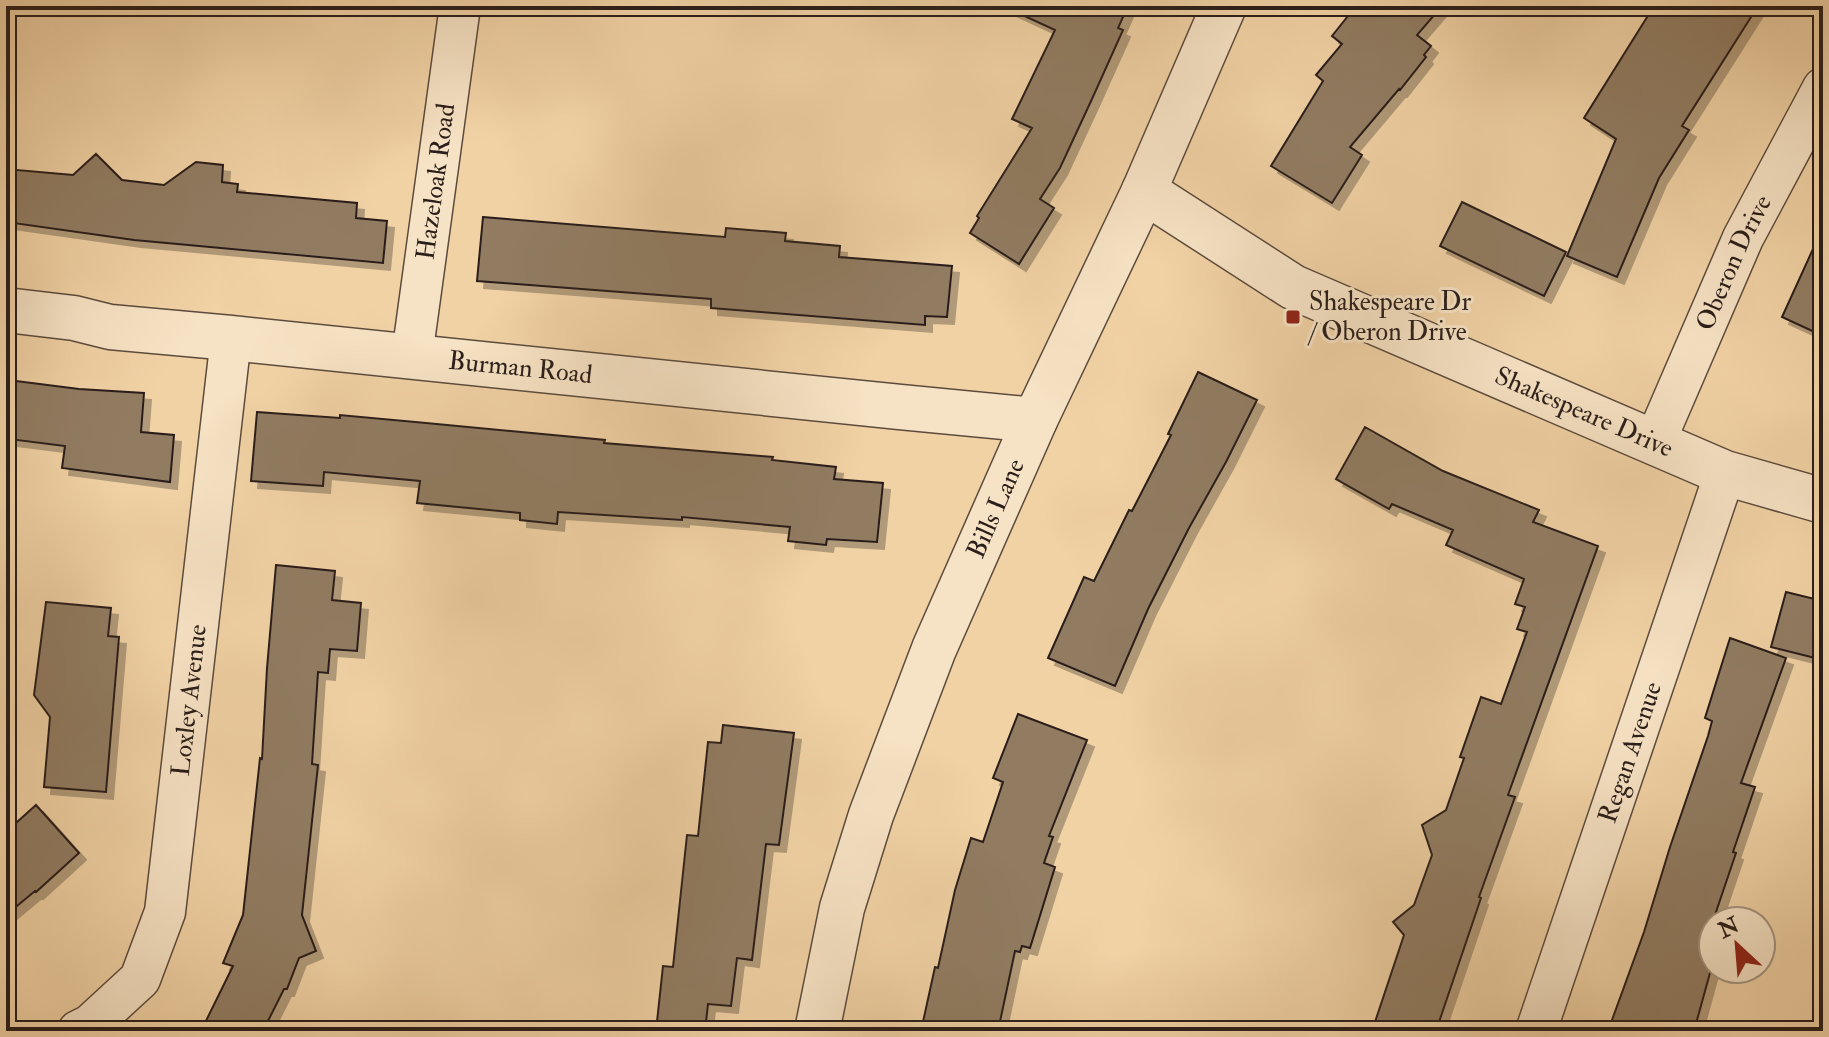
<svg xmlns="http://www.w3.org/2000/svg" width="1829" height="1037" font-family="'IM FELL Double Pica',serif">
<defs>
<filter id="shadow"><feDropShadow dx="7" dy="7" stdDeviation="0" flood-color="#0004"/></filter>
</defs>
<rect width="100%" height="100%" fill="#f1d2a5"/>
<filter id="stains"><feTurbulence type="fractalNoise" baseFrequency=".0025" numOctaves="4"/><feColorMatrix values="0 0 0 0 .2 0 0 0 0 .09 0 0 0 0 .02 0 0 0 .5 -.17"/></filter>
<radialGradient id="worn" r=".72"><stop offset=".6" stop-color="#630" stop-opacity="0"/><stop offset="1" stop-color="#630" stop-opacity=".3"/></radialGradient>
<path fill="#917c62" stroke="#2a1e1a" stroke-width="2" filter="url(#shadow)" d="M 1003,6 L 1128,6 L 1118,28 L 1123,30 L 1092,99 L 1060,168 L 1040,199 L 1054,208 L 1019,264 L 970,233 L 979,218 L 977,216 L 1032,128 L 1012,119 L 1055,30 Z
M 1356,6 L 1442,6 L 1417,35 L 1431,46 L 1424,55 L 1426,57 L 1400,90 L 1399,89 L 1350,147 L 1362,155 L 1332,203 L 1271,166 L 1323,81 L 1316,75 L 1342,44 L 1332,36 Z
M 1654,6 L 1758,6 L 1682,126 L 1689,130 L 1659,178 L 1617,277 L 1567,256 L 1616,139 L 1584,118 Z
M 96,154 L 122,180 L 164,185 L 196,162 L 223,165 L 222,182 L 238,184 L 237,192 L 357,203 L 356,218 L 387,221 L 383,263 L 134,240 L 6,222 L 6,169 L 73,175 Z
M 1462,202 L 1566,252 L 1544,296 L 1440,246 Z
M 483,217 L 725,237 L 726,228 L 786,233 L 785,241 L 840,246 L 839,257 L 952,266 L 947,317 L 925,316 L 925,325 L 711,308 L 711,299 L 477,281 Z
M 1823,227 L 1823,336 L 1782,317 Z
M 1198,372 L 1257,400 L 1226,462 L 1189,528 L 1148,609 L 1115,686 L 1048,658 L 1084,577 L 1094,581 L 1129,510 L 1132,511 L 1171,435 L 1168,434 Z
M 16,381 L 79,389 L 144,393 L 141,432 L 174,435 L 170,482 L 62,468 L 65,446 L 9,439 Z
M 257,412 L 340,418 L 340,415 L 426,423 L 605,440 L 604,443 L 773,457 L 772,460 L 836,467 L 834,479 L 883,483 L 877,542 L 827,539 L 826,545 L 788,541 L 790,527 L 682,517 L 682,520 L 558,512 L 557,524 L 520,520 L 520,513 L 417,503 L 420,481 L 324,472 L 323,486 L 251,481 Z
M 1365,427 L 1443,471 L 1539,510 L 1533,522 L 1598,546 L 1508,795 L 1515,797 L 1479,897 L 1481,898 L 1436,1031 L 1372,1031 L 1404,935 L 1393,922 L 1414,905 L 1432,855 L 1422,825 L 1446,810 L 1464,758 L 1460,757 L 1481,697 L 1501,704 L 1527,632 L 1517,629 L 1525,607 L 1515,604 L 1524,579 L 1446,545 L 1453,530 L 1392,504 L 1389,509 L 1336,479 Z
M 276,565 L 335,571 L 332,600 L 361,603 L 357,651 L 330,649 L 328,673 L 318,672 L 312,764 L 318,765 L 302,915 L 316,951 L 299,958 L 287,989 L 284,989 L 263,1031 L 201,1031 L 233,966 L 223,963 L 243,915 L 260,758 L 262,759 L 267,668 Z
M 1786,592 L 1823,601 L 1823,660 L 1771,647 Z
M 46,602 L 111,608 L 108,636 L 119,637 L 106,792 L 44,787 L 50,717 L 34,695 Z
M 1730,638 L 1786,658 L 1741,783 L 1755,787 L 1733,852 L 1736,853 L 1716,912 L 1726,915 L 1725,921 L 1713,921 L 1713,962 L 1694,1031 L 1608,1031 L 1644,932 L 1670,847 L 1708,736 L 1712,721 L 1705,718 Z
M 1018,714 L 1087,740 L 1049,836 L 1053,837 L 1044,863 L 1055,867 L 1030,948 L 1022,946 L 1020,952 L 1015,951 L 998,1031 L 921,1031 L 935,967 L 938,968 L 955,890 L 971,838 L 983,842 L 1003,782 L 993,778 Z
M 723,725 L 794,733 L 779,845 L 766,844 L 752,960 L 737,958 L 731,1006 L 708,1004 L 705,1031 L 656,1031 L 663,966 L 673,967 L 687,835 L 698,836 L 708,742 L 721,743 Z
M 36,805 L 79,853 L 36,892 L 35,891 L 6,915 L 6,832 Z"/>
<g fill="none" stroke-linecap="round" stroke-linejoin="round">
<g stroke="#5c4b3d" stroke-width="43">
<g id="minor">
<path id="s1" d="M 412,356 L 460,6"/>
<path id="s2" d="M 1654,444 L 1743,238 L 1823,88"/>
<path id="s3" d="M 78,1031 L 90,1025 L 140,979 L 165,912 L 231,338"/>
<path id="s4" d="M 1536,1031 L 1725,473"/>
</g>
</g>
<g stroke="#5c4b3d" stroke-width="47">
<g id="tertiary">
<path id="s5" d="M 1144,191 L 1293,287 L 1725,473 L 1823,501"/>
<path id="s6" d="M 6,310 L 74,318 L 110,327 L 231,338 L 900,407 L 1035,420"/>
<path id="s7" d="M 817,1031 L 842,908 L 871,815 L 934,649 L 1035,420 L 1144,191 L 1224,6"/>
</g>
</g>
<use href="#minor" stroke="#f6e2c4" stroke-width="40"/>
<use href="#tertiary" stroke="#f6e2c4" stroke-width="44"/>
</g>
<rect fill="#8f2418" stroke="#f6e2c4" stroke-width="3" x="1285" y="309" width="16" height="16" rx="4"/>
<g text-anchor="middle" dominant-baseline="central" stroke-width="6" stroke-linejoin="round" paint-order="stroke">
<g font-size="26" fill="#2a1e1a" stroke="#f6e2c4">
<text stroke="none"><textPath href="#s1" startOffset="176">Hazeloak Road</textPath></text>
<text stroke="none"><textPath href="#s2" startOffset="198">Oberon Drive</textPath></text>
<text stroke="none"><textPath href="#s6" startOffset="518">Burman Road</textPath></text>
<text stroke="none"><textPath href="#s5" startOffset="494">Shakespeare Drive</textPath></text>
<text stroke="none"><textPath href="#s7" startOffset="554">Bills Lane</textPath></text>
<text stroke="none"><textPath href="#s3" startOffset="366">Loxley Avenue</textPath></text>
<text stroke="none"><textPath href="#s4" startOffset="294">Regan Avenue</textPath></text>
</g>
<g font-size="26" fill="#2a1e1a" stroke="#f6e2c4" text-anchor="start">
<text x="1309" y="302">Shakespeare Dr<tspan x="1309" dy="30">/ Oberon Drive</tspan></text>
</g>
</g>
<rect width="1829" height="1037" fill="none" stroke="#f1d2a5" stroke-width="32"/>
<rect x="8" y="8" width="1813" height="1021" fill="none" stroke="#2a1e1a" stroke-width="4"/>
<rect x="16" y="16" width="1797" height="1005" fill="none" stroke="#2a1e1a" stroke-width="2"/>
<g transform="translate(1737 945) rotate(334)"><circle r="38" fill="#f6e2c4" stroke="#a49480" stroke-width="2"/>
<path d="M0-6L14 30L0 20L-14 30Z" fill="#8f2418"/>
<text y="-12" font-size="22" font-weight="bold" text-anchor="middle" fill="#2a1e1a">N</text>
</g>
<rect width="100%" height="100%" filter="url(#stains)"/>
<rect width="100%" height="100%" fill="url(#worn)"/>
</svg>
